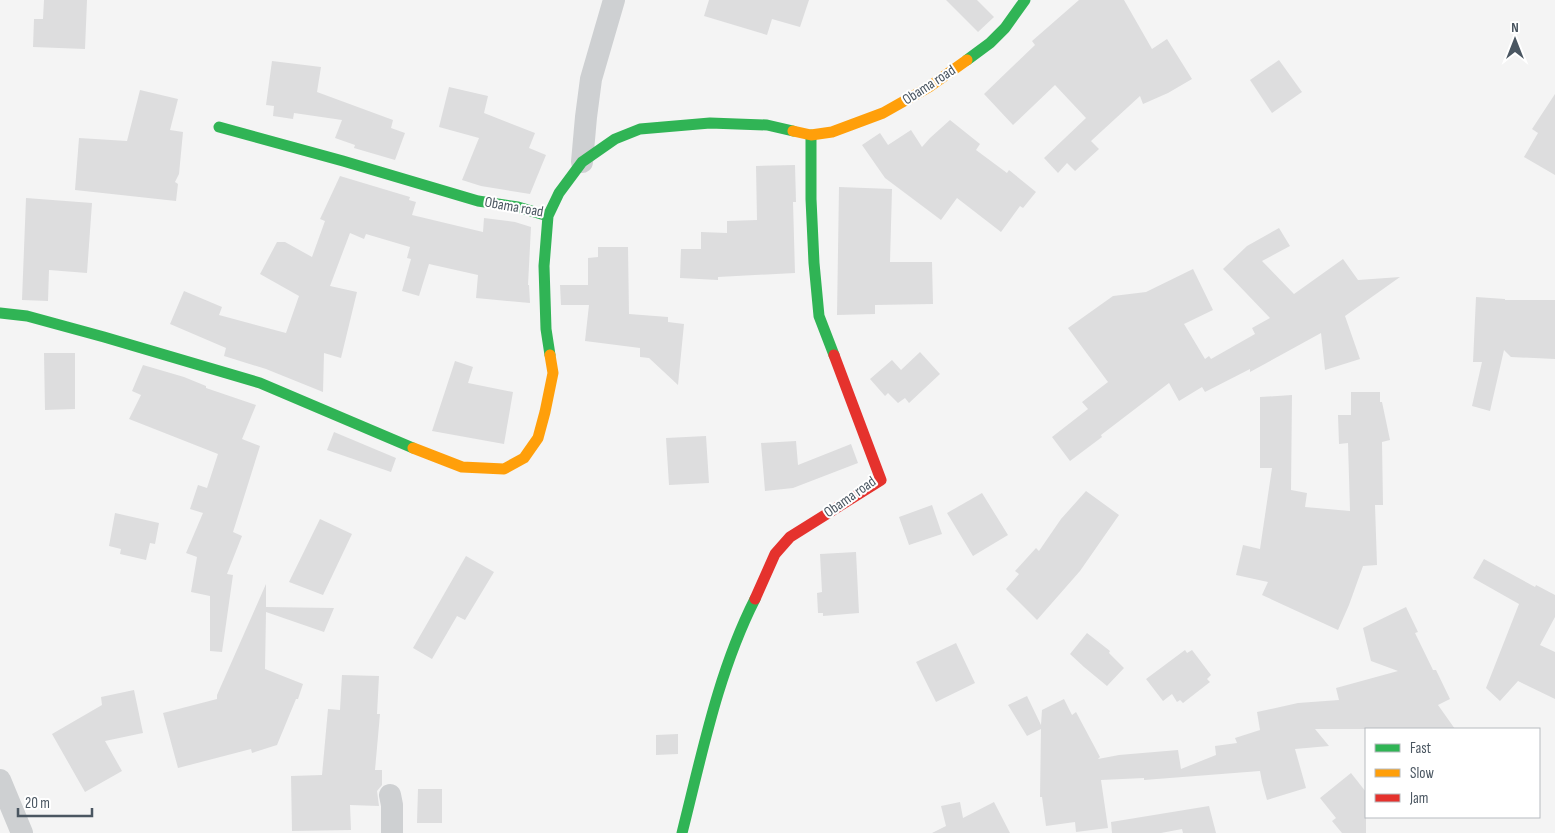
<svg xmlns="http://www.w3.org/2000/svg" width="1555" height="833" font-family="'Sofia Sans Condensed',sans-serif">
<rect width="100%" height="100%" fill="#f4f4f4"/>
<path fill="#ddddde" d="M 44,0 L 87,0 L 85,49 L 33,47 L 34,19 L 43,19 Z
M 709,0 L 809,0 L 800,27 L 772,19 L 767,35 L 704,16 Z
M 946,0 L 977,0 L 994,17 L 978,32 Z
M 1079,0 L 1124,0 L 1152,49 L 1167,39 L 1192,79 L 1168,93 L 1143,104 L 1140,96 L 1091,141 L 1099,149 L 1075,171 L 1067,163 L 1058,173 L 1044,158 L 1086,118 L 1055,85 L 1013,125 L 984,94 L 1035,45 L 1032,41 Z
M 1279,60 L 1302,92 L 1272,113 L 1250,80 Z
M 272,61 L 321,67 L 317,92 L 393,120 L 391,128 L 405,133 L 395,160 L 354,148 L 355,145 L 335,138 L 342,120 L 294,113 L 293,119 L 273,116 L 274,106 L 266,105 Z
M 449,87 L 488,96 L 484,113 L 535,133 L 529,148 L 546,155 L 530,194 L 481,186 L 462,180 L 479,138 L 439,127 Z
M 140,90 L 178,99 L 170,130 L 183,132 L 179,174 L 175,182 L 178,184 L 176,201 L 75,190 L 79,138 L 127,141 Z
M 1555,94 L 1555,175 L 1524,157 L 1538,133 L 1532,129 Z
M 950,120 L 980,144 L 976,150 L 1007,173 L 1009,170 L 1036,192 L 1023,208 L 1020,206 L 1001,232 L 957,198 L 941,220 L 885,178 L 862,145 L 880,133 L 888,145 L 911,130 L 922,147 L 930,138 Z
M 795,165 L 796,202 L 793,202 L 795,273 L 718,277 L 718,280 L 680,278 L 681,249 L 701,249 L 701,232 L 727,233 L 727,221 L 757,220 L 756,166 Z
M 340,176 L 410,197 L 409,200 L 416,202 L 412,215 L 483,232 L 484,218 L 515,222 L 531,227 L 528,285 L 529,285 L 530,303 L 476,298 L 478,275 L 429,264 L 419,296 L 402,291 L 411,259 L 407,258 L 410,247 L 366,234 L 364,239 L 350,233 L 330,286 L 357,292 L 341,358 L 324,353 L 323,392 L 266,369 L 224,356 L 226,348 L 170,324 L 184,291 L 222,307 L 219,315 L 286,333 L 299,296 L 260,274 L 277,242 L 285,242 L 312,257 L 325,221 L 320,219 Z
M 839,187 L 892,189 L 890,262 L 932,262 L 933,304 L 875,305 L 875,314 L 837,315 Z
M 26,198 L 92,203 L 87,273 L 49,270 L 48,301 L 22,300 Z
M 1279,228 L 1290,246 L 1262,261 L 1294,294 L 1343,259 L 1358,280 L 1400,277 L 1345,316 L 1360,359 L 1325,370 L 1321,333 L 1250,372 L 1250,369 L 1205,392 L 1202,387 L 1179,401 L 1169,383 L 1101,435 L 1102,437 L 1070,461 L 1052,437 L 1088,409 L 1082,402 L 1108,382 L 1068,328 L 1113,296 L 1146,292 L 1193,269 L 1213,310 L 1184,324 L 1205,359 L 1209,356 L 1211,359 L 1255,334 L 1252,328 L 1270,318 L 1223,269 L 1247,246 Z
M 598,247 L 628,247 L 629,314 L 668,317 L 668,322 L 684,324 L 678,385 L 649,358 L 640,357 L 640,348 L 585,341 L 589,305 L 561,305 L 560,285 L 588,285 L 588,258 L 598,257 Z
M 1476,297 L 1505,299 L 1505,300 L 1555,300 L 1555,359 L 1511,357 L 1504,350 L 1490,411 L 1472,406 L 1482,362 L 1473,362 Z
M 920,352 L 940,374 L 909,403 L 905,398 L 898,403 L 888,393 L 885,396 L 870,379 L 892,360 L 901,370 Z
M 44,353 L 75,353 L 75,409 L 45,410 Z
M 455,361 L 473,367 L 468,383 L 513,392 L 504,444 L 432,431 Z
M 143,365 L 184,377 L 206,386 L 206,388 L 256,405 L 242,439 L 260,446 L 233,532 L 242,536 L 227,574 L 233,575 L 222,652 L 210,651 L 210,596 L 191,592 L 197,557 L 186,553 L 203,513 L 190,509 L 198,485 L 207,488 L 218,454 L 129,419 L 141,395 L 132,391 Z
M 1351,392 L 1380,392 L 1380,402 L 1382,402 L 1390,440 L 1382,442 L 1383,505 L 1375,505 L 1377,565 L 1363,566 L 1349,605 L 1338,630 L 1262,595 L 1268,582 L 1236,575 L 1243,545 L 1260,549 L 1272,468 L 1260,468 L 1260,397 L 1292,395 L 1291,490 L 1307,493 L 1305,507 L 1350,511 L 1348,443 L 1339,444 L 1338,415 L 1351,415 Z
M 334,432 L 396,458 L 391,472 L 327,450 Z
M 706,436 L 709,483 L 669,485 L 666,438 Z
M 796,441 L 798,465 L 851,444 L 858,463 L 793,488 L 765,491 L 761,443 Z
M 1086,491 L 1119,515 L 1080,571 L 1037,620 L 1006,589 L 1019,574 L 1015,571 L 1036,548 L 1039,551 L 1061,519 Z
M 982,493 L 1008,535 L 973,556 L 947,513 Z
M 932,505 L 942,534 L 909,545 L 899,517 Z
M 115,513 L 159,523 L 155,544 L 150,543 L 146,560 L 120,554 L 121,549 L 109,546 Z
M 320,519 L 352,534 L 323,595 L 289,582 Z
M 856,552 L 859,613 L 823,616 L 823,613 L 818,613 L 817,593 L 822,592 L 820,554 Z
M 466,556 L 494,572 L 465,620 L 457,616 L 432,659 L 413,648 Z
M 1484,559 L 1535,587 L 1536,585 L 1555,595 L 1555,617 L 1540,645 L 1555,652 L 1555,699 L 1518,681 L 1500,701 L 1486,688 L 1519,604 L 1473,578 Z
M 266,584 L 266,607 L 334,608 L 324,632 L 266,612 L 265,669 L 303,684 L 298,699 L 296,699 L 277,745 L 252,753 L 251,749 L 178,768 L 163,713 L 217,699 L 217,695 Z
M 1406,607 L 1418,632 L 1415,633 L 1433,670 L 1436,670 L 1450,699 L 1438,705 L 1455,729 L 1315,729 L 1329,746 L 1295,749 L 1306,788 L 1267,800 L 1262,782 L 1260,771 L 1144,780 L 1144,778 L 1101,780 L 1108,828 L 1076,832 L 1075,822 L 1046,826 L 1042,797 L 1040,797 L 1041,729 L 1027,736 L 1008,705 L 1027,696 L 1041,725 L 1042,710 L 1064,699 L 1072,715 L 1076,712 L 1100,757 L 1098,759 L 1119,755 L 1178,750 L 1181,769 L 1216,755 L 1215,746 L 1237,743 L 1235,738 L 1260,730 L 1257,712 L 1298,703 L 1339,700 L 1336,688 L 1398,671 L 1371,661 L 1363,628 Z
M 1087,633 L 1110,651 L 1109,653 L 1124,668 L 1107,686 L 1084,667 L 1070,654 Z
M 956,643 L 975,683 L 936,702 L 916,662 Z
M 1185,650 L 1187,653 L 1192,650 L 1211,675 L 1207,679 L 1210,682 L 1183,703 L 1180,700 L 1177,702 L 1172,694 L 1163,701 L 1146,679 Z
M 342,675 L 379,676 L 377,714 L 380,714 L 375,770 L 382,770 L 382,785 L 377,791 L 379,806 L 350,805 L 351,830 L 292,831 L 291,776 L 322,775 L 328,709 L 340,710 Z
M 134,690 L 143,733 L 105,741 L 122,771 L 85,792 L 52,734 L 102,705 L 101,697 Z
M 678,734 L 678,754 L 656,755 L 656,735 Z
M 1351,773 L 1366,792 L 1366,833 L 1342,833 L 1332,821 L 1336,818 L 1320,798 Z
M 418,789 L 442,789 L 442,823 L 417,823 Z
M 960,802 L 963,818 L 994,802 L 1010,833 L 932,833 L 946,826 L 941,806 Z
M 1209,806 L 1216,833 L 1183,833 L 1182,829 L 1161,833 L 1112,833 L 1111,822 Z"/>
<g fill="none" stroke-linecap="round" stroke-linejoin="round">
<path stroke="#ced0d2" stroke-width="22" d="M 582,162 L 586,117 L 591,79 L 614,0
M 0,780 L 22,833
M 390,795 L 392,805 L 392,833"/>
<path stroke="#30b455" stroke-width="11" d="M 967,60 L 990,43 L 1005,28 L 1025,0
M 219,127 L 343,161 L 478,201 L 518,207 L 548,216
M 811,135 L 811,199 L 814,263 L 819,316 L 834,355
M 0,313 L 27,316 L 104,337 L 260,383 L 413,448
M 550,355 L 546,329 L 544,266 L 548,216 L 559,193 L 582,162 L 615,139 L 640,129 L 710,123 L 767,125 L 793,131
M 682,833 C 702,754 718,672 755,599"/>
<path stroke="#ff9f0a" stroke-width="11" d="M 793,131 L 811,135 L 832,132 L 883,113 L 929,87 L 967,60
M 413,448 L 462,467 L 504,469 L 524,458 L 538,438 L 545,412 L 553,373 L 550,355"/>
<path stroke="#e5322d" stroke-width="11" d="M 755,599 L 775,554 L 790,537 L 881,480 L 834,355"/>
</g>
<g text-anchor="middle" dominant-baseline="central" stroke-width="4" stroke-linejoin="round" paint-order="stroke">
<g font-size="15" fill="#4a5661" stroke="#fff">
<text transform="translate(929 85) rotate(-33)">Obama road</text>
<text transform="translate(514 207) rotate(10)">Obama road</text>
<text transform="translate(850 497) rotate(-35)">Obama road</text>
</g>
</g>
<rect x="1365" y="728" width="175" height="90" fill="#ffffff" stroke="#b7bbc0"/>
<rect x="1375" y="744" width="25" height="8" fill="#30b455" stroke="#b7bbc0"/>
<text x="1410" y="753" font-size="15" fill="#4a5661">Fast</text>
<rect x="1375" y="769" width="25" height="8" fill="#ff9f0a" stroke="#b7bbc0"/>
<text x="1410" y="778" font-size="15" fill="#4a5661">Slow</text>
<rect x="1375" y="794" width="25" height="8" fill="#e5322d" stroke="#b7bbc0"/>
<text x="1410" y="803" font-size="15" fill="#4a5661">Jam</text>
<g transform="translate(1515 40)" stroke="#ffffff" stroke-width="4" paint-order="stroke">
<path d="M0-4L9 19L0 12L-9 19Z" fill="#4a5661"/>
<text y="-8" font-size="14" font-weight="bold" text-anchor="middle" fill="#4a5661">N</text>
</g>
<path d="M18 808v8h74v-8" fill="none" stroke="#4a5661" stroke-width="2.5"/>
<text x="25" y="808" font-size="15" fill="#4a5661" stroke="#ffffff" stroke-width="4" paint-order="stroke">20 m</text>
</svg>
